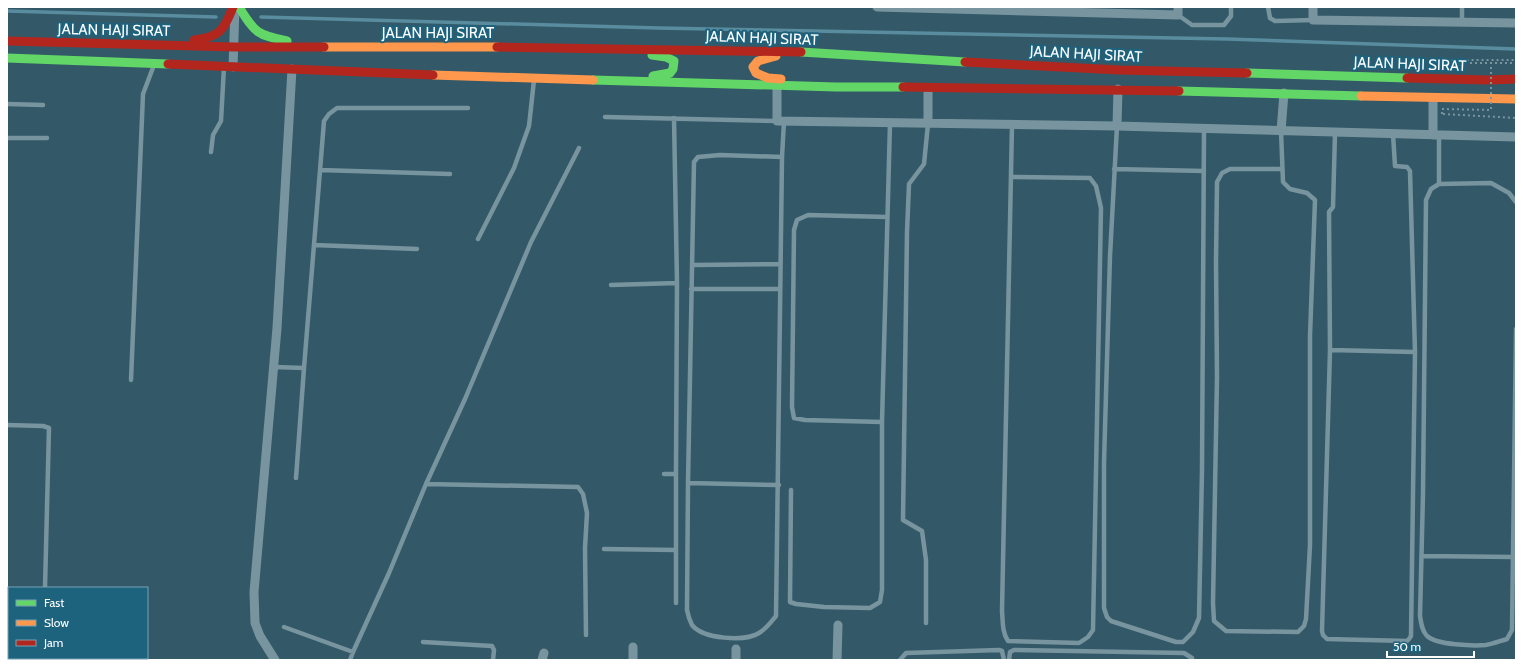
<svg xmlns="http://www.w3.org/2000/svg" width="1523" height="667" font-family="Cabin,sans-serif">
<rect width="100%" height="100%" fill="#335968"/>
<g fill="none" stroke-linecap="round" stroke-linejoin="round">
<path stroke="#598c9f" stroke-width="3.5" d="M 7,11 L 216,17
M 261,17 L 658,28 L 1227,39 L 1516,49"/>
<path stroke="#78949f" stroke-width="2" stroke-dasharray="2 3" stroke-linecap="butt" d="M 1470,63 L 1491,63
M 1436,68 L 1437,63 L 1450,60 L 1516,60
M 1443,114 L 1516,118"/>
<path stroke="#78949f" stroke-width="4.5" d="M 1268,7 L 1270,18 L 1275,21 L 1313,20
M 1178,15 L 1192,25 L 1224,25 L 1231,16 L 1231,7
M 1462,21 L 1462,7
M 7,104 L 43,105
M 605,117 L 777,121
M 674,118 L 677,283 L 676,470 L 676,603
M 1117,126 L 1110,256 L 1104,463 L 1104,608 L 1107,617 L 1111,621 L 1176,642 L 1183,642 L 1193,632 L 1199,618 L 1202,470 L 1204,129
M 1281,131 L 1283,182 L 1290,189 L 1307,193 L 1315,200 L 1310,336 L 1310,545 L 1306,619 L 1304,626 L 1298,632 L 1226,631 L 1214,621 L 1213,603 L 1217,377 L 1216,262 L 1217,182 L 1222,173 L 1230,169 L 1282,169
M 1335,133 L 1333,207 L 1329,212 L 1330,350 L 1322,631 L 1323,635 L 1327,639 L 1407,641 L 1409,639 L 1411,636 L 1415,352 L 1410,171 L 1407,167 L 1395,166 L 1393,134
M 1439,136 L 1439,184 L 1431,189 L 1426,200 L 1423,494 L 1420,616 C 1421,623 1422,631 1427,636 C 1437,645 1473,646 1486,645 C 1493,644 1500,641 1507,639 L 1512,630 L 1516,329
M 7,138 L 47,138
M 211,152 L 213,135 L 221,121 L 224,67
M 720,155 L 782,157 L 776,616 C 771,622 766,629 759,633 C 745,642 703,639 692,625 C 690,621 688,615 687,610 L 688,483 L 694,162 L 698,157 Z
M 782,157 L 784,121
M 1114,169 L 1204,171
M 320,170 L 450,174
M 1011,177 L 1090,178 L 1096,186 L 1101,208 L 1093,630 L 1088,637 L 1079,643 L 1008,641 C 1002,632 1003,622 1002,611 L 1012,125
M 1439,184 L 1491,183 L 1509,193 L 1516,202
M 478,239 L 514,168 L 529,126 L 534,80
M 314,245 L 417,249
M 692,265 L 780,264
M 611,285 L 677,283
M 691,289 L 780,289
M 1330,350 L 1415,352
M 274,367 L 304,368 L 296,478
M 304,368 L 324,121 L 329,114 L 337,108 L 468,108
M 131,380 L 143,94 L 154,65
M 882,422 L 805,420 L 794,418 L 792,407 L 794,230 L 797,220 L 808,215 L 887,217
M 7,425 L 43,426 L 49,428 L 45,588
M 664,474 L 676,474
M 688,483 L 779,485
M 426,484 L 578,487 L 583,494 L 587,513 L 585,548 L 586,635
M 791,490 L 790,602 L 796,604 L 824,607 L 870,608 L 880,602 L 882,590 L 882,422 L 890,123
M 604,549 L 676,550
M 1422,556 L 1513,557
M 7,607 L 9,607
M 926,623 L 926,560 L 922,531 L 903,520 L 907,232 L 909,184 L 924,164 L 928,124
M 284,627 L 353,652
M 423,642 L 492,646 L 494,650 L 493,660
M 350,660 L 353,652 L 389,573 L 426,484 L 465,399 L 531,242 L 579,148
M 900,660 L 906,653 L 999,650 L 1002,651 L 1004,660
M 1009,660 L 1010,652 L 1014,650 L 1184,653 L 1192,658 L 1192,660"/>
<path stroke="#78949f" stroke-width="9" d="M 877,7 L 1178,15 L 1178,7
M 1313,7 L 1313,20 L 1516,23
M 233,67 L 235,8
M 777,86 L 777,121 L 1117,126
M 928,89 L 928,124
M 1118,89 L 1117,126 L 1516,137
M 1281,131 L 1284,93
M 1433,135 L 1433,98
M 275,660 L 260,636 L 255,623 L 254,592 L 277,328 L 292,69
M 542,660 L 544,653
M 633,660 L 633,647
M 736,660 L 736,649
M 837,660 L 838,625"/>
<path stroke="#63d668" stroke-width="9" d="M 239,7 C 255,33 257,35 287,41
M 801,52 L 965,62
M 652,55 L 666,57 L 674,61 L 673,69 L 670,73 L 653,76
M 7,58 L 168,64
M 1247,73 L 1407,78
M 593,80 L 836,87 L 903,87
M 1179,91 L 1361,96"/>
<path stroke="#ff974d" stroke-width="9" d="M 324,47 L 497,47
M 776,56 L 758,61 L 753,67 L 756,73 L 768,78 L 781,79
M 433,75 L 593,80
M 1361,96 L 1516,99"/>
<path stroke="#b3261e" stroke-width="9" d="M 194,40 C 220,37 224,30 233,7
M 7,41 L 234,47 L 324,47
M 497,47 L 801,52
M 965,62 L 1119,70 L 1247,73
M 168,64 L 433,75
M 1407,78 L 1488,80 L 1516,79
M 903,87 L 1179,91"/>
<path stroke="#78949f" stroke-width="2" stroke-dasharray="2 3" stroke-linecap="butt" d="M 1442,114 L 1442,109 L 1491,110 L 1491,63 L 1516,63"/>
</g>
<g text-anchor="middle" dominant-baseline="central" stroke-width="4" stroke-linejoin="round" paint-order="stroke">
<g font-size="15" fill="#fff" stroke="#1d637e">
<text transform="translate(114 30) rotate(1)">JALAN HAJI SIRAT</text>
<text x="438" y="33">JALAN HAJI SIRAT</text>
<text transform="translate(762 38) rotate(2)">JALAN HAJI SIRAT</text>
<text transform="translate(1086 54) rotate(3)">JALAN HAJI SIRAT</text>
<text transform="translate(1410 64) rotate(2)">JALAN HAJI SIRAT</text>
</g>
</g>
<rect width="1523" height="667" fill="none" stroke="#ffffff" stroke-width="16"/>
<rect x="8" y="587" width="140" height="72" fill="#1d637e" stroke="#77a1b2"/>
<rect x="16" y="600" width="20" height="6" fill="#63d668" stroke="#77a1b2"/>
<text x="44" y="607" font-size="12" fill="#ffffff">Fast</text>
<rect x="16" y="620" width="20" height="6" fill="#ff974d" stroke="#77a1b2"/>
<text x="44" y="627" font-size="12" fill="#ffffff">Slow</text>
<rect x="16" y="640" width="20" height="6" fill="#b3261e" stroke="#77a1b2"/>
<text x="44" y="647" font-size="12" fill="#ffffff">Jam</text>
<path d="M1387 651v6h87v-6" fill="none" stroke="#ffffff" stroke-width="2"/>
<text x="1393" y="651" font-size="12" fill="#ffffff" stroke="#1d637e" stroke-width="3" paint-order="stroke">50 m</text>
</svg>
